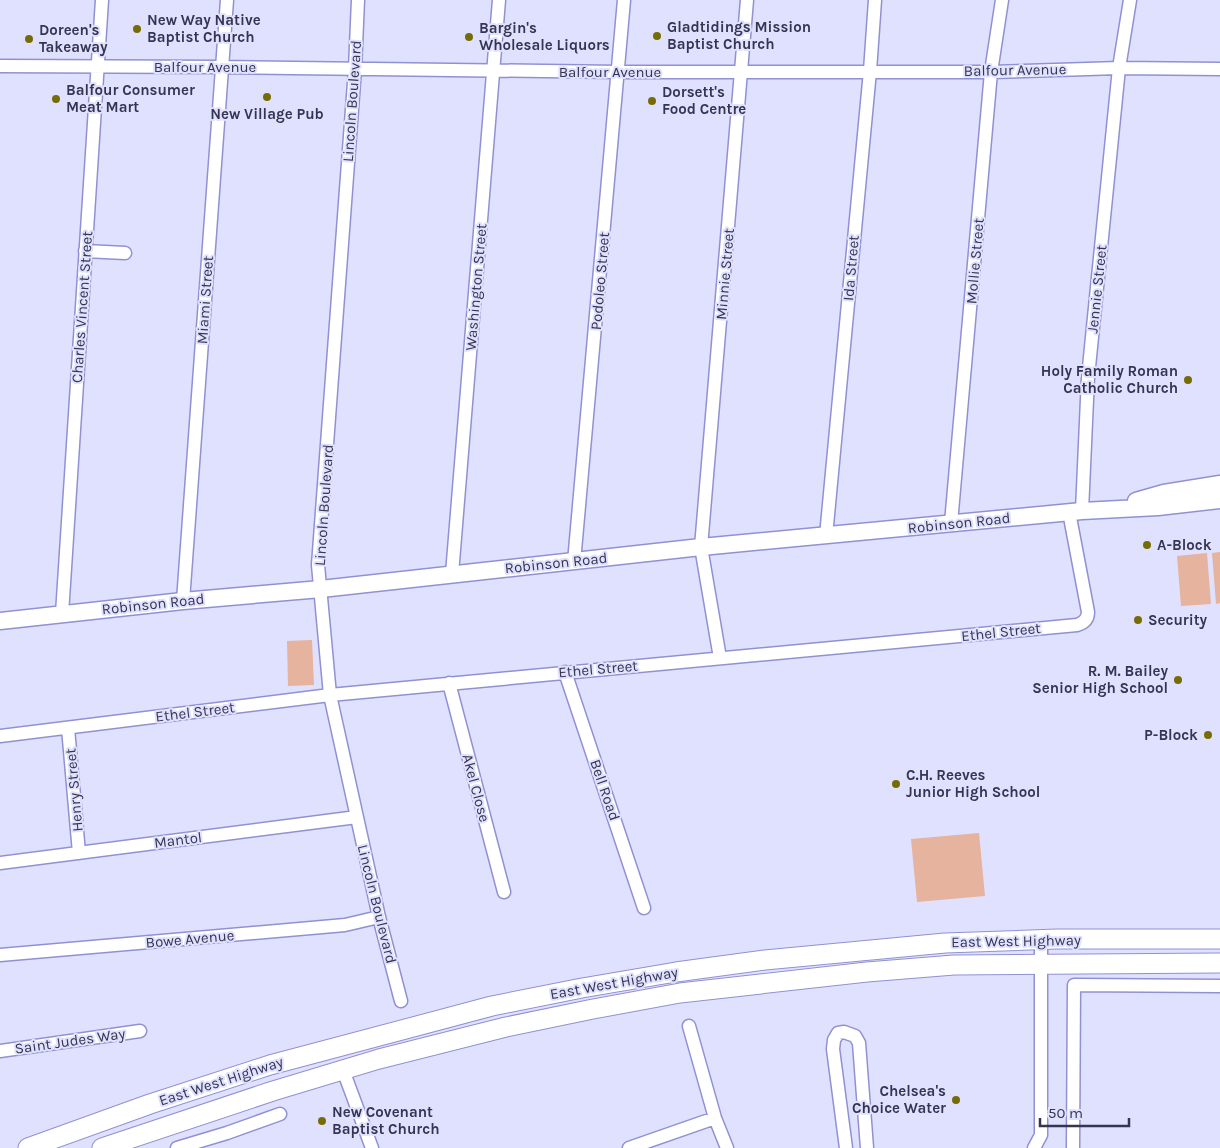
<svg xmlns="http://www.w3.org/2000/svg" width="1220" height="1148" font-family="Karla,sans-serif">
<rect width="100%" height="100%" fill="#e0e1fe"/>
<path fill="#e5b39e" d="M 1220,552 L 1220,603 L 1216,604 L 1212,553 Z
M 1207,553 L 1211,604 L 1181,606 L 1177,556 Z
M 312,640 L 314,685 L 288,686 L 287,641 Z
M 979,833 L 985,896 L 917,902 L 911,839 Z"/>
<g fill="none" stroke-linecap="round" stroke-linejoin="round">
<g stroke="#9091d3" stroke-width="15">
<path id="minor" d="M 358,0 L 355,69 L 318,565 L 330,695 L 379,917 L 401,1001
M 0,66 L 222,67 L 619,72 L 991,72 L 1119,68 L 1220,69
M 85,251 L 125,253
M 1082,511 L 1088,377 L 1119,68 L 1130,0
M 951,523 L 991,72 L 1002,0
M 826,536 L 870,71 L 875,0
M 574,562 L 624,0
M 452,574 L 499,0
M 183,601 L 227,0
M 62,614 L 102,0
M 720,658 L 701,547 L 747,0
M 565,672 L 644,908
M 449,683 L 504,892
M 68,728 L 79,853
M 0,736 L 330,695 L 1077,625 C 1084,623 1088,619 1088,612 L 1069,512
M 0,863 L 357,817
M 0,955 L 345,925 L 379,917
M 689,1026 L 715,1118 L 727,1148
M 0,1051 L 140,1031
M 343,1070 L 372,1148
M 177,1148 L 227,1133 L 280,1114
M 629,1148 L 715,1118
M 846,1148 L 833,1049 L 834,1040 L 838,1033 L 844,1032 L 855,1036 L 859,1043 L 867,1148
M 1034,1148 L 1041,1135 L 1041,940
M 1073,1148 L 1074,985 L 1220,986"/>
</g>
<g stroke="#9091d3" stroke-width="19">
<path id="major" d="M 1136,501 L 1164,493 L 1220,484
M 0,621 L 183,601 L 321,589 L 701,547 L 1082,511 L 1158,507 L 1220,500"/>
</g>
<g stroke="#9091d3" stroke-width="21">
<path id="highway" d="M 28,1148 L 150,1104 L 270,1065 L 492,1006 L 582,988 L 676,972 L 765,960 L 945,943 L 1057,939 L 1220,939
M 102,1148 L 273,1091 L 379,1059 L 506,1027 L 593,1009 L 680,993 L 867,972 L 954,965 L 1220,963"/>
</g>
<use href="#minor" stroke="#fff" stroke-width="12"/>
<use href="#major" stroke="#fff" stroke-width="16"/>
<use href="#highway" stroke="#fff" stroke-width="19"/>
</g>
<g fill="#756c06" stroke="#e0e1fe" stroke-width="2">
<circle cx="137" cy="29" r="5"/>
<circle cx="657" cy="36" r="5"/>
<circle cx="469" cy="37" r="5"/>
<circle cx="29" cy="39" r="5"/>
<circle cx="267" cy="97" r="5"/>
<circle cx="56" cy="99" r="5"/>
<circle cx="652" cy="101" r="5"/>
<circle cx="1188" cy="380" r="5"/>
<circle cx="1147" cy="545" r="5"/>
<circle cx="1138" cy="620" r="5"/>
<circle cx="1178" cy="680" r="5"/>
<circle cx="1208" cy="735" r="5"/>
<circle cx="896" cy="784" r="5"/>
<circle cx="956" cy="1100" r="5"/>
<circle cx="322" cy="1121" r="5"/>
</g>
<g text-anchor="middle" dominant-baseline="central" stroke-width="4" stroke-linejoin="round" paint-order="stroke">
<g font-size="15" font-weight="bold" fill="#353551" stroke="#e0e1fe" text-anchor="start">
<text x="147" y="20">New Way Native<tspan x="147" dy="17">Baptist Church</tspan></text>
<text x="667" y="27">Gladtidings Mission<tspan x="667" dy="17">Baptist Church</tspan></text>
<text x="479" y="28">Bargin's<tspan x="479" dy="17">Wholesale Liquors</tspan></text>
<text x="39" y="30">Doreen's<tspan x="39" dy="17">Takeaway</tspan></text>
<text x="66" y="90">Balfour Consumer<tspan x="66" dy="17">Meat Mart</tspan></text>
<text x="662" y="92">Dorsett's<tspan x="662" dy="17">Food Centre</tspan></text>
<text x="267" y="114" text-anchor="middle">New Village Pub</text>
<text x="1178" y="371" text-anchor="end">Holy Family Roman<tspan x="1178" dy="17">Catholic Church</tspan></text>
<text x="1157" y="545">A-Block</text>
<text x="1148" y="620">Security</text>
<text x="1168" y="671" text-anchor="end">R. M. Bailey<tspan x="1168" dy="17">Senior High School</tspan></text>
<text x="1198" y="735" text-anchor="end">P-Block</text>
<text x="906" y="775">C.H. Reeves<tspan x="906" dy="17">Junior High School</tspan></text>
<text x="946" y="1091" text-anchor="end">Chelsea's<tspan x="946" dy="17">Choice Water</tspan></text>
<text x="332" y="1112">New Covenant<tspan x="332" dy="17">Baptist Church</tspan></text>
</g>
<g font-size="15" fill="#353551" stroke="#e0e1fe">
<text x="205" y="67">Balfour Avenue</text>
<text transform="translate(1015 70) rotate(-1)">Balfour Avenue</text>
<text x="610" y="72">Balfour Avenue</text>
<text transform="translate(352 101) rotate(-86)">Lincoln Boulevard</text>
<text transform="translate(975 261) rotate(-85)">Mollie Street</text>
<text transform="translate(851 268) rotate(-85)">Ida Street</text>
<text transform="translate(725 274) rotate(-85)">Minnie Street</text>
<text transform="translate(600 281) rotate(-85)">Podoleo Street</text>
<text transform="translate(476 287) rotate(-85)">Washington Street</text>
<text transform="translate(1097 289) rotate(-84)">Jennie Street</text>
<text transform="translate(205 300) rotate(-86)">Miami Street</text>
<text transform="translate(82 307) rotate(-86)">Charles Vincent Street</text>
<text transform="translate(324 505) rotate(-86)">Lincoln Boulevard</text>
<text transform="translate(959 523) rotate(-6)">Robinson Road</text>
<text transform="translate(556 563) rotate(-6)">Robinson Road</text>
<text transform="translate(153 604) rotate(-6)">Robinson Road</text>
<text transform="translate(1001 632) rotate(-6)">Ethel Street</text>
<text transform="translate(598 669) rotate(-5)">Ethel Street</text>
<text transform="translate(195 712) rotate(-7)">Ethel Street</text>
<text transform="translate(476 788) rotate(75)">Akel Close</text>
<text transform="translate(74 790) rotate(-95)">Henry Street</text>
<text transform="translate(605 790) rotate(71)">Bell Road</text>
<text transform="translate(178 840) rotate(-7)">Mantol</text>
<text transform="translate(377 904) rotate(76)">Lincoln Boulevard</text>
<text transform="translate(190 939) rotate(-5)">Bowe Avenue</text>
<text transform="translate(1016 941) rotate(-1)">East West Highway</text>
<text transform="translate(614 983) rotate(-10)">East West Highway</text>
<text transform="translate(70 1041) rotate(-8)">Saint Judes Way</text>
<text transform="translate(221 1081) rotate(-18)">East West Highway</text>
</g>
</g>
<path d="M1040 1118v8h89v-8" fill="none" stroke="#353551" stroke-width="2.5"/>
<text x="1048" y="1118" font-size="15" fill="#353551" stroke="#e0e1fe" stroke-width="4" paint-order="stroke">50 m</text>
</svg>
